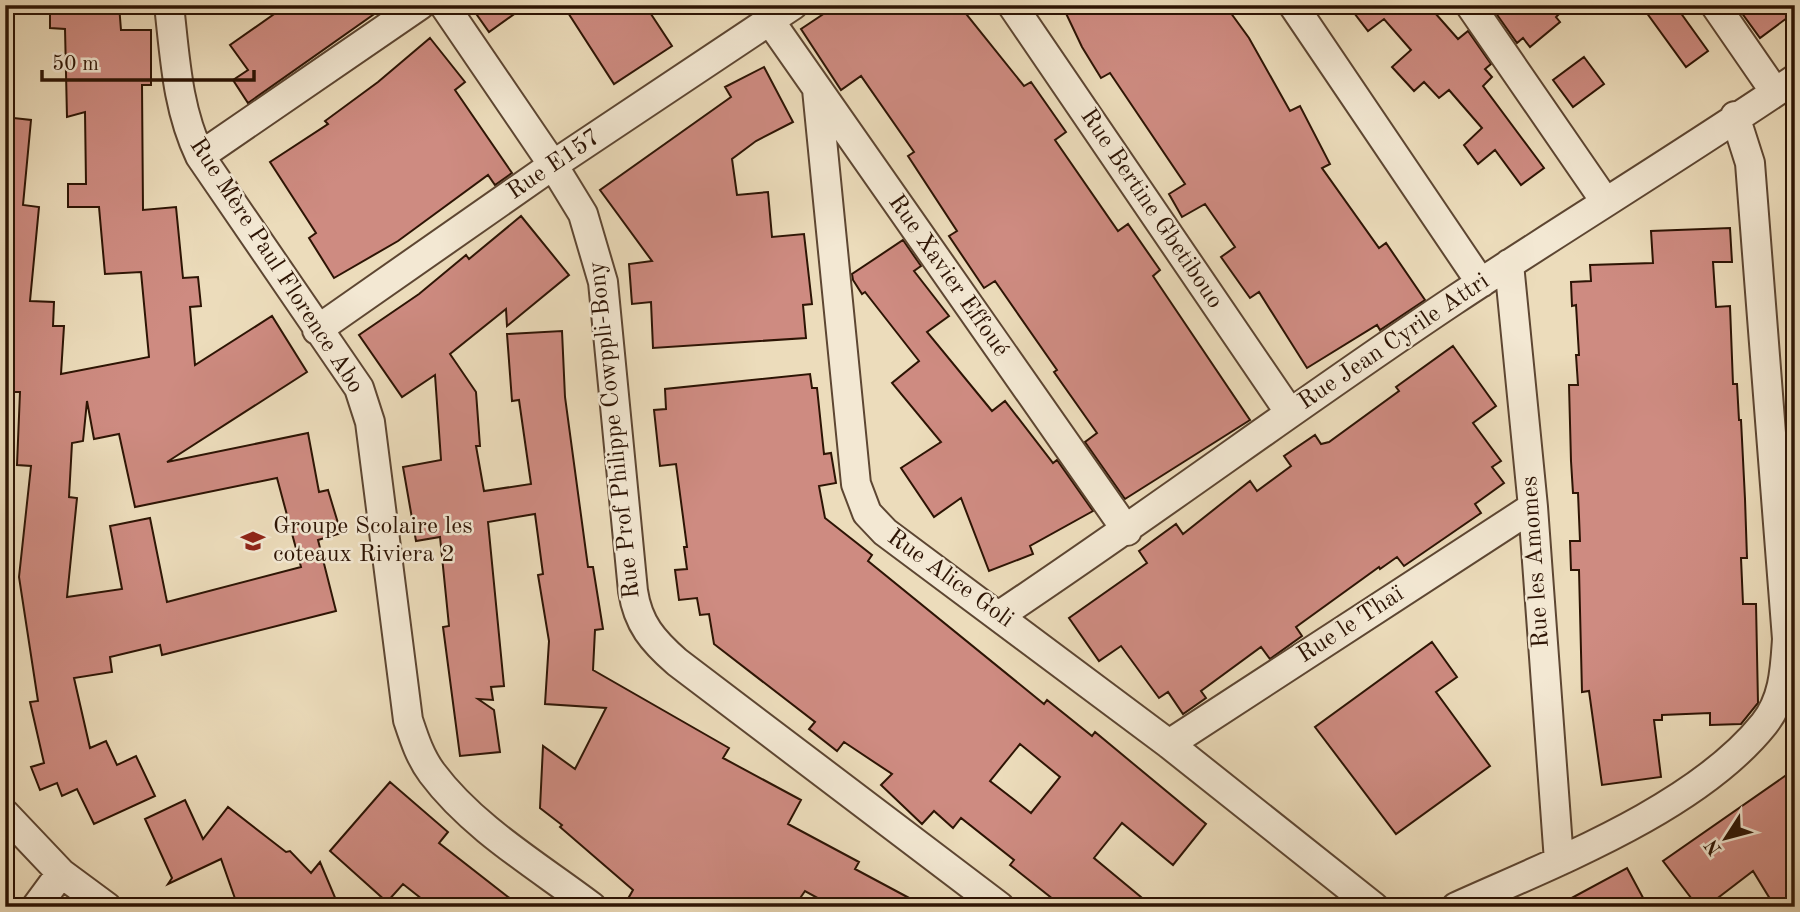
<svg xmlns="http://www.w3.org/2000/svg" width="1800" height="912" font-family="'Old Standard TT',serif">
<rect width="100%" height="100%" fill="#ecdcbb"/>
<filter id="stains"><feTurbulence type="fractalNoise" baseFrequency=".00286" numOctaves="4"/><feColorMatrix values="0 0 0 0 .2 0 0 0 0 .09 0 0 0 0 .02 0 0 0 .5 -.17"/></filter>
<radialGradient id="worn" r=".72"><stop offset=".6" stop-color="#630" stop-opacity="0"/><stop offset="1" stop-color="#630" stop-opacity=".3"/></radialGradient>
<path fill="#ce8b81" stroke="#2d1404" stroke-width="2" fill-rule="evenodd" d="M 50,5 L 119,5 L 121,30 L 151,30 L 151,85 L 142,85 L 143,210 L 176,207 L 183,278 L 198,277 L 201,306 L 190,307 L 195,365 L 272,316 L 307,372 L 167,462 L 308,433 L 319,492 L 328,490 L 341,533 L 318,540 L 336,611 L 162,655 L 160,645 L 110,657 L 112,672 L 74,678 L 90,748 L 106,741 L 117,765 L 136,756 L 155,796 L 94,824 L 77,789 L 62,796 L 57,783 L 40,790 L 31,767 L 44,763 L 30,702 L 38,701 L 19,577 L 31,466 L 17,465 L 20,392 L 5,392 L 5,117 L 31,120 L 23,205 L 39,207 L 30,301 L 54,302 L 53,326 L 64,326 L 61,374 L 149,357 L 141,272 L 105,274 L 99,207 L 68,207 L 68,184 L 86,184 L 85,112 L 67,117 L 65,29 L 50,28 ZM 87,401 L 94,439 L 119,434 L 135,507 L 277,478 L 301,567 L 167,602 L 150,518 L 110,526 L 122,589 L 67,597 L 77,498 L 69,497 L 72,443 L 83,441 Z
M 287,5 L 387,5 L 248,103 L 233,80 L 248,70 L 230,45 Z
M 470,5 L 527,5 L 489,32 Z
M 563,5 L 645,5 L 672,46 L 614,84 Z
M 837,5 L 959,5 L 1024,86 L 1031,82 L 1066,132 L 1055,140 L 1118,231 L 1128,224 L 1160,270 L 1153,276 L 1250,420 L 1125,499 L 1085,442 L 1097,433 L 1054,372 L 1057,370 L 995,281 L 984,288 L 949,236 L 957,231 L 908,156 L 914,152 L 861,76 L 841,90 L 801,29 Z
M 1062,5 L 1225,5 L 1249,38 L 1290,111 L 1300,106 L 1330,164 L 1322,168 L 1379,248 L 1386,243 L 1425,300 L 1380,330 L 1377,325 L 1307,368 L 1259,292 L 1250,298 L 1221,257 L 1235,247 L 1205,204 L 1182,217 L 1169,194 L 1185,184 L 1110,73 L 1101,78 L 1082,47 Z
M 1348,5 L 1428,5 L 1458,39 L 1468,31 L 1491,64 L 1485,69 L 1492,77 L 1483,86 L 1544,168 L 1521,185 L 1495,150 L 1478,164 L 1464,145 L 1482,128 L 1449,90 L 1439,98 L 1424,82 L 1414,91 L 1392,67 L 1411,50 L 1384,19 L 1368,31 Z
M 1498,5 L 1568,5 L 1556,17 L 1560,22 L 1530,47 L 1523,38 L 1517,43 L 1493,9 Z
M 1641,5 L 1675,5 L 1708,51 L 1686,67 Z
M 1736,5 L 1795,5 L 1795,12 L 1760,38 Z
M 430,38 L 465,82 L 455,90 L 512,173 L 495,185 L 488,175 L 398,241 L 334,278 L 309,238 L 316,233 L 270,162 L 328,124 L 325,121 L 378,82 Z
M 1584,57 L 1604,84 L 1573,107 L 1553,80 Z
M 764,67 L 793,122 L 756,141 L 732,159 L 737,195 L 768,192 L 772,237 L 804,234 L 812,304 L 803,305 L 806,338 L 653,348 L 651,302 L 632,304 L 629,264 L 652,261 L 600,190 L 731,97 L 725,87 Z
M 521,216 L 569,275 L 507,326 L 506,309 L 450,354 L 476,392 L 480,446 L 476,446 L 484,491 L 531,484 L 519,400 L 512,401 L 507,334 L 562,331 L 565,397 L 588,567 L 593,567 L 603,629 L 595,630 L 593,670 L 729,748 L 723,758 L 801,800 L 788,824 L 859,862 L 855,869 L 926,907 L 834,907 L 805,891 L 794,907 L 646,907 L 629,897 L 633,890 L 560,827 L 562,825 L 540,808 L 543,746 L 575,769 L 606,708 L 545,704 L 549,641 L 538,575 L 543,574 L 535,514 L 488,522 L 504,686 L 491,687 L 493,700 L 478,699 L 494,710 L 500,752 L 460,756 L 443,627 L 449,626 L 440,537 L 416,541 L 403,467 L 441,460 L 435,375 L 402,397 L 359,335 L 419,294 L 466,255 L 469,259 Z
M 1730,228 L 1732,262 L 1713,262 L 1716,307 L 1730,306 L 1733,384 L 1737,384 L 1739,420 L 1741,420 L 1745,499 L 1747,558 L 1741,558 L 1743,604 L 1756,604 L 1758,703 L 1741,724 L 1710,725 L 1710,713 L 1662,715 L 1662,720 L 1654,720 L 1661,777 L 1602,785 L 1589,691 L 1582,692 L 1579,570 L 1571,570 L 1570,541 L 1580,541 L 1578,493 L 1573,493 L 1571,461 L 1569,385 L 1578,385 L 1576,355 L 1579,355 L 1576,305 L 1572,306 L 1571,282 L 1591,281 L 1590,265 L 1653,263 L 1651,231 Z
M 903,240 L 921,266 L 914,271 L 949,316 L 927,332 L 992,411 L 1005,401 L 1053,463 L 1057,460 L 1093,511 L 1030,546 L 1033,554 L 989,571 L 961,498 L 934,517 L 901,468 L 941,442 L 892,383 L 919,361 L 865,292 L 862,294 L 853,280 L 852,274 Z
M 1453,346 L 1496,406 L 1473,423 L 1501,461 L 1492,467 L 1504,483 L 1475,504 L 1481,513 L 1404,566 L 1397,557 L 1380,569 L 1379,567 L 1296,627 L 1302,636 L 1270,659 L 1261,647 L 1201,691 L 1206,698 L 1183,714 L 1168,692 L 1159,698 L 1121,646 L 1099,661 L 1069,618 L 1147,563 L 1139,551 L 1176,524 L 1183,534 L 1250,481 L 1257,491 L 1291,466 L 1284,456 L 1315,435 L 1321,444 L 1329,442 L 1399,391 L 1396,387 Z
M 810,374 L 812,388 L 817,388 L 824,454 L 831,453 L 836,483 L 819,486 L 825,518 L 872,555 L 868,561 L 1044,704 L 1047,700 L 1092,736 L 1095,732 L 1206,824 L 1173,865 L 1122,823 L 1094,858 L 1153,907 L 1063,907 L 1010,865 L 1014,860 L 961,818 L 953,828 L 934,811 L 922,824 L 881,785 L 892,774 L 844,742 L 837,751 L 809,729 L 815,722 L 714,644 L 709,614 L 700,615 L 697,598 L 679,600 L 675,570 L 687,569 L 684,547 L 687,547 L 676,464 L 660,466 L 654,410 L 666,409 L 665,389 ZM 1020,744 L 1060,777 L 1031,813 L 990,781 Z
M 1432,642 L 1457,677 L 1436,692 L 1490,766 L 1396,834 L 1315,727 Z
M 1795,769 L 1795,894 L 1775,907 L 1753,871 L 1706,907 L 1698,907 L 1663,861 Z
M 390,782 L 448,832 L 439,843 L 521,907 L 432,907 L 403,884 L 387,902 L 330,851 Z
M 185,800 L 203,839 L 228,807 L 286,852 L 290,851 L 311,873 L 320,862 L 339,907 L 238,907 L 221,859 L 168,884 L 172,878 L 145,819 Z
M 1627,868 L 1648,907 L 1555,907 Z"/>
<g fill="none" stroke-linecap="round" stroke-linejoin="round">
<g stroke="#5d4632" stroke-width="32">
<path id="street" d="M 169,5 C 175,57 177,108 200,156 L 359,388 L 370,422 L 408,720 C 414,738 420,757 432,773 C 473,828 538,866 592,907
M 444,5 L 553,165 L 583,214 L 603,282 L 633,591 C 638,624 653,641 677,662 L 1000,907
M 1012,5 L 1290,413
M 1293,5 L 1481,283
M 1470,5 L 1605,201
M 1715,5 L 1775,92
M 770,21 L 1127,531
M 817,89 L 856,484 L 867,513 L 885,532 L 1169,744 L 1374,907
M 200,156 L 420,5
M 1509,264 L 1533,507 L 1559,861
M 317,330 L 553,165 L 793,5
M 1000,615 C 1153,513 1300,403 1453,301 C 1566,226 1683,155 1795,79
M 1169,744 L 1533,507
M 5,814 L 61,873 L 107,907
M 36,907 L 61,873
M 1456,907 C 1553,863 1696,809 1764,724 C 1784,699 1785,669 1787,639 L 1750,163 L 1735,116"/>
</g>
<use href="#street" stroke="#f3e8d3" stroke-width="28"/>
</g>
<defs>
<g id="school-bare" transform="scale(1.89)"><path d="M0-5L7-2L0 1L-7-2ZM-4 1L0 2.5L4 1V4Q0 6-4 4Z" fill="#8f2418" stroke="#f3e8d3" stroke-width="2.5" paint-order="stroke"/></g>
</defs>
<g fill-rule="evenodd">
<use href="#school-bare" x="253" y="541"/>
</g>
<g text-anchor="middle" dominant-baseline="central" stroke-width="5" stroke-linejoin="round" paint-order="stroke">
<g font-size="24" fill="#2d1404" stroke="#f3e8d3">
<text transform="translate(554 165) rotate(-34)">Rue E157</text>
<text transform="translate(1151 209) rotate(56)">Rue Bertine Gbetibouo</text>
<text transform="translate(276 266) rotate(57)">Rue Mère Paul Florence Abo</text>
<text transform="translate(948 276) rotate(55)">Rue Xavier Effoué</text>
<text transform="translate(1394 342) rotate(-34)">Rue Jean Cyrile Attri</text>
<text transform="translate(615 430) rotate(-96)">Rue Prof Philippe Cowppli-Bony</text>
<text transform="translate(1536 562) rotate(-94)">Rue les Amomes</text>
<text transform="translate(950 579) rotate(36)">Rue Alice Goli</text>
<text transform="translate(1351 625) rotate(-33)">Rue le Thaï</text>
</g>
<g font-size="24" fill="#2d1404" stroke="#f3e8d3" text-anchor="start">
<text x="273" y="527">Groupe Scolaire les<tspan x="273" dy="28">coteaux Riviera 2</tspan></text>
</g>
</g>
<rect width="1800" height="912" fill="none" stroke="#ecdcbb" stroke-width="28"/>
<rect x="7" y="7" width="1786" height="898" fill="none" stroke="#2d1404" stroke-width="3.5"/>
<rect x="14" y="14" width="1772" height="884" fill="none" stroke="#2d1404" stroke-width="2"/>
<g transform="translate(1726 838) rotate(234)" stroke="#f3e8d3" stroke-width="5" paint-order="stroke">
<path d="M0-5L12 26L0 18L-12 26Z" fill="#2d1404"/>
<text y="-10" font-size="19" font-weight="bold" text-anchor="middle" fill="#2d1404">N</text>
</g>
<path d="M42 70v10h212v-10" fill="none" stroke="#2d1404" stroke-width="3.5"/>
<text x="52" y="70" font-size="21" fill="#2d1404" stroke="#f3e8d3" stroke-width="5" paint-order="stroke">50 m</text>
<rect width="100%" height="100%" filter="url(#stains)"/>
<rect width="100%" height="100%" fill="url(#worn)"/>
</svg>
